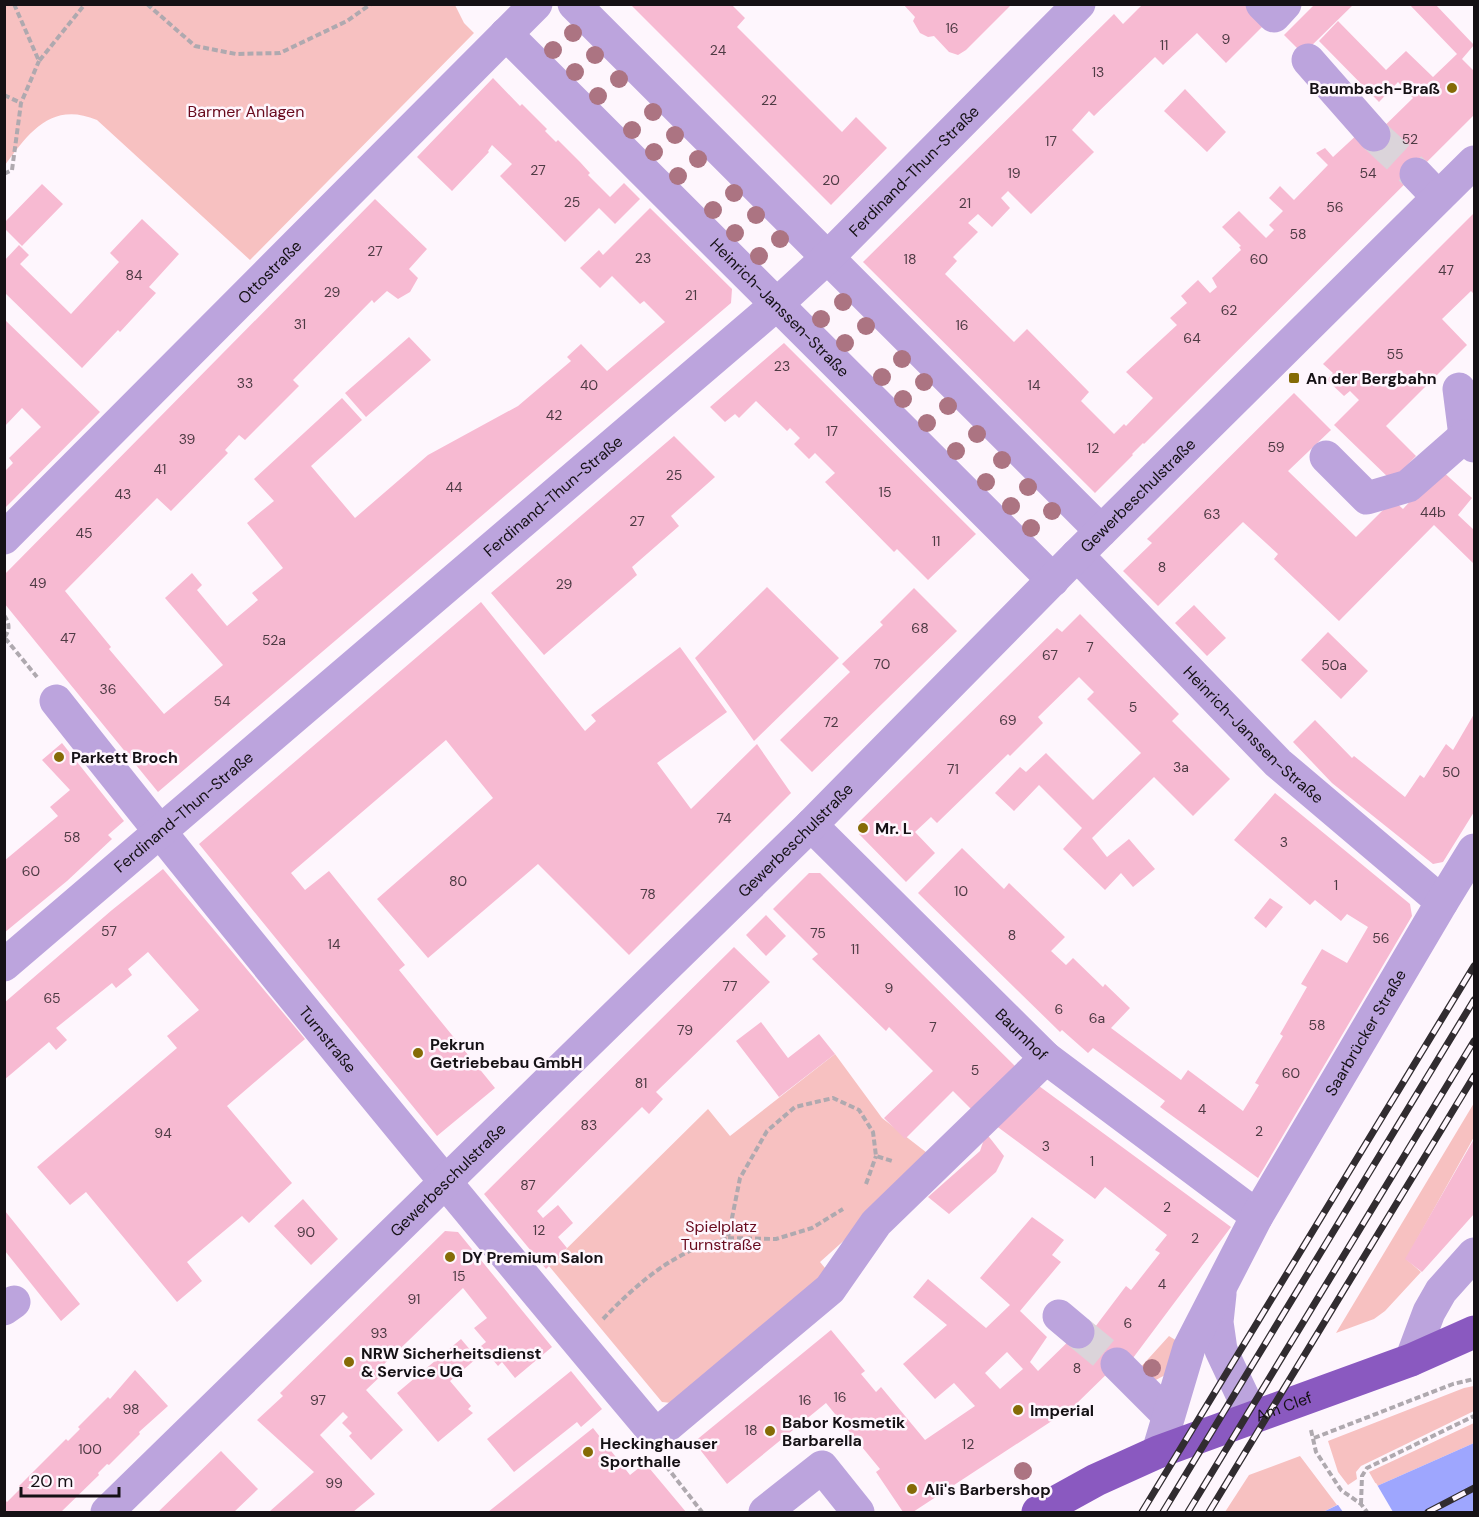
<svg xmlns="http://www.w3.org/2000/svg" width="1479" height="1517" font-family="'DM Sans',sans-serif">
<rect width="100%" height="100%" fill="#fef6fd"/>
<path fill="#f7c1c1" d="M 5,4 L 455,5 L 464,23 L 474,33 L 250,260 L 97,120 C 52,101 29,132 5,165 Z
M 835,1054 L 882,1118 L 931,1156 L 916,1176 L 820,1262 L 830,1274 L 672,1403 L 662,1402 L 549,1266 L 708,1109 L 730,1136 Z
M 1474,1103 L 1474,1137 L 1406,1259 L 1421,1272 L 1385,1311 L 1374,1319 L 1336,1333 Z
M 1169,1336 L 1177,1341 L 1169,1373 L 1152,1382 L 1139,1369 Z
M 1474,1386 L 1474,1411 L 1361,1466 L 1356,1472 L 1357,1479 L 1348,1485 L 1338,1472 L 1328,1441 L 1464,1388 Z
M 1474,1423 L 1474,1443 L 1377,1486 L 1369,1472 Z
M 1300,1456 L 1337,1505 L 1323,1512 L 1225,1512 L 1249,1475 Z"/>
<path fill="#9ea6fe" d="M 1474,1443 L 1474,1512 L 1323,1512 L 1377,1486 Z"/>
<path fill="#fef6fd" d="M 1376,1483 L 1393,1512 L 1343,1512 L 1336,1502 Z"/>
<path fill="#f7bad2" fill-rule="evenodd" d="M 630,4 L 731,4 L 745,18 L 737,27 L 842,132 L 856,117 L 887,148 L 831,205 Z
M 903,4 L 1012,4 L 966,50 L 958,55 L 949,52 L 934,36 L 928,37 L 920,33 L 913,21 L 915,17 Z
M 1143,4 L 1251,4 L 1268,21 L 1226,63 L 1197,33 L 1163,65 L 1155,57 L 1094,116 L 1089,111 L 1072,130 L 1094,152 L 1031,214 L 1008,191 L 1001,198 L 1010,208 L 992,227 L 978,214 L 968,223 L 978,232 L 953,257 L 957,261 L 945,274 L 1014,342 L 1027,329 L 1089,392 L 1081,401 L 1114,434 L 1124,424 L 1126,426 L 1153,398 L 1126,372 L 1177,325 L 1170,318 L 1187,303 L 1181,296 L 1198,280 L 1210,293 L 1217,287 L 1212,278 L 1241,250 L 1239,247 L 1241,246 L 1222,227 L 1239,211 L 1266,238 L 1274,230 L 1269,225 L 1283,211 L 1269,198 L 1280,186 L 1294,200 L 1328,165 L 1316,153 L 1325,148 L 1333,157 L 1360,132 L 1369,141 L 1413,98 L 1398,82 L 1379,102 L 1319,41 L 1338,21 L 1386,70 L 1406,51 L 1433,77 L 1457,54 L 1409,4 L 1435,4 L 1474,45 L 1462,59 L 1474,71 L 1474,115 L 1144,444 L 1143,443 L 1132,454 L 1133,455 L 1095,493 L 863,262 L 1114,14 L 1123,24 Z
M 1315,4 L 1354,4 L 1303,54 L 1284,35 Z
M 493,78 L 520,106 L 522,104 L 547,129 L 545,131 L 556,142 L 558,140 L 580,162 L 590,173 L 588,175 L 610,197 L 624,183 L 640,199 L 615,224 L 599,208 L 565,242 L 500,176 L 512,164 L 492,145 L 488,151 L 489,152 L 452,191 L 417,157 Z
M 1185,89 L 1226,132 L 1207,152 L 1164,111 Z
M 42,184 L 63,204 L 22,246 L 4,228 L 4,223 Z
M 375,199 L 427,249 L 409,269 L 418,278 L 410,292 L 398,299 L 387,291 L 374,303 L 372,300 L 293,380 L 299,386 L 245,440 L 239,435 L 225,450 L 228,453 L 171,511 L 157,498 L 65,591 L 111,647 L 109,649 L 164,714 L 223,665 L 165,598 L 192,573 L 202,585 L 197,590 L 227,626 L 258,600 L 252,593 L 283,568 L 247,523 L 274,501 L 254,479 L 342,398 L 362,420 L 311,466 L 355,518 L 428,455 L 518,406 L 571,361 L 567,357 L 581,344 L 607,371 L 665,322 L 644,301 L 640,304 L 612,276 L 600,288 L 580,268 L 599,250 L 603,255 L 650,208 L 732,289 L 731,303 L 158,792 L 4,603 L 4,575 Z
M 1474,213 L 1474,294 L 1471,291 L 1442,319 L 1467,345 L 1386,426 L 1416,456 L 1392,481 L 1334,425 L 1359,400 L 1350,391 L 1344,396 L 1327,380 L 1333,373 L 1323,364 Z
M 142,219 L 179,254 L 149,287 L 156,293 L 120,332 L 118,330 L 82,368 L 4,292 L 4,261 L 19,245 L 29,255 L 20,264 L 71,314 L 119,262 L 110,253 Z
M 4,319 L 100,412 L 4,509 L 4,472 L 13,463 L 9,458 L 41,427 L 22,408 L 4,427 Z
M 409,337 L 431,360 L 366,417 L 345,393 Z
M 784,343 L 976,534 L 928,580 L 897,549 L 894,552 L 825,482 L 835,473 L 815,453 L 809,459 L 794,444 L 800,438 L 790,428 L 787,431 L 756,401 L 739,418 L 735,414 L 725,422 L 710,407 Z
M 1294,393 L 1331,430 L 1288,471 L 1356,537 L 1393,500 L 1403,509 L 1440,469 L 1472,498 L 1458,515 L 1474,530 L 1474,564 L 1434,525 L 1339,621 L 1274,559 L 1278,554 L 1243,522 L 1158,606 L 1123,571 L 1152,543 L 1147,539 Z
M 674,436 L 715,477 L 671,516 L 679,526 L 632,567 L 637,575 L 544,655 L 491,593 Z
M 767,587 L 839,658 L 754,741 L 695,658 Z
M 914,588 L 957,631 L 812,772 L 780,740 L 850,672 L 842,664 L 883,625 L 880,622 Z
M 481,602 L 585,731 L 596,721 L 591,715 L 680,647 L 727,712 L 657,763 L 691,809 L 757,744 L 791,793 L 629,955 L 538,864 L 428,958 L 377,899 L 493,798 L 446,740 L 291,873 L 305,890 L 329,871 L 405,965 L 399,970 L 495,1088 L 437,1136 L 199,844 Z
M 1194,605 L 1226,638 L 1207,656 L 1175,623 Z
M 1080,614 L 1179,714 L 1172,721 L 1230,779 L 1193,816 L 1154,777 L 1092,838 L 1107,857 L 1129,839 L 1155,869 L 1133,887 L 1121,873 L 1105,890 L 1063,849 L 1082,828 L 1039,785 L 1014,811 L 995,793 L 1020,767 L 1026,772 L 1046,753 L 1093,800 L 1141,753 L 1087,699 L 1094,692 L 1079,677 L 1038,717 L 1043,723 L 1010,756 L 1008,754 L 937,823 L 931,817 L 915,832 L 935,853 L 906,882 L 859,834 L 859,822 L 1057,628 L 1062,632 Z
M 1328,632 L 1368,671 L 1341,699 L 1301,660 Z
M 1474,714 L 1474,812 L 1443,862 L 1433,864 L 1332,783 L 1293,742 L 1315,720 L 1352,758 L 1354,756 L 1405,797 L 1420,775 L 1424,778 L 1446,744 L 1453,750 Z
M 62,743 L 124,821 L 108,835 L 112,839 L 67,881 L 4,933 L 4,861 L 58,816 L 50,807 L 70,790 L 42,760 Z
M 1275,793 L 1410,904 L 1412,916 L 1258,1178 L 1160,1107 L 1165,1101 L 1093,1048 L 1088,1053 L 1062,1030 L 1060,1032 L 918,893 L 962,848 L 1004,889 L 1009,883 L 1065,937 L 1051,951 L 1066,965 L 1073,958 L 1103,987 L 1105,984 L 1130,1008 L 1111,1028 L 1181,1080 L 1188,1070 L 1243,1111 L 1259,1085 L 1255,1083 L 1283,1036 L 1280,1034 L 1307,987 L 1301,984 L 1322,949 L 1347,963 L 1368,927 L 1347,914 L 1341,921 L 1315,900 L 1310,905 L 1234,840 Z
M 163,869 L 305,1039 L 227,1106 L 292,1183 L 249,1223 L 242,1216 L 187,1262 L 202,1281 L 177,1302 L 86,1192 L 70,1205 L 37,1167 L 177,1048 L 167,1036 L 199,1010 L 148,952 L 128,969 L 132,975 L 116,988 L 112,983 L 56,1028 L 67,1040 L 56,1050 L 49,1042 L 4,1080 L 4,1003 L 112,910 Z
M 809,873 L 820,873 L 1018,1069 L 974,1112 L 953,1091 L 905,1139 L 884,1118 L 933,1071 L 889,1027 L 886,1031 L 812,959 L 818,954 L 773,909 Z
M 1270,898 L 1283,907 L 1266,928 L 1254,918 Z
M 766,915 L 786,936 L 766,956 L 746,935 Z
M 734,947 L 770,982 L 656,1092 L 663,1099 L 649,1114 L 642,1107 L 537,1211 L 543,1218 L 558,1205 L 573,1223 L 558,1237 L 567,1248 L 546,1269 L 484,1194 Z
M 761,1022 L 788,1058 L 819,1034 L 835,1054 L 779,1097 L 736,1041 Z
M 1039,1086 L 1231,1227 L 1130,1362 L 1117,1364 L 1073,1407 L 913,1512 L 903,1512 L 876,1472 L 880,1469 L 826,1403 L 727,1484 L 694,1442 L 831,1330 L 865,1371 L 861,1374 L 876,1392 L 881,1387 L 925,1440 L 975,1406 L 954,1383 L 935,1399 L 903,1364 L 947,1325 L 913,1297 L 928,1279 L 986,1328 L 1010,1305 L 980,1278 L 1032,1217 L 1064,1240 L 1052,1255 L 1061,1262 L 1020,1311 L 1047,1337 L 1030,1362 L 1038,1371 L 1078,1332 L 1092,1331 L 1126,1286 L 1131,1290 L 1160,1253 L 1155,1250 L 1167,1235 L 1105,1187 L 1095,1199 L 995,1125 ZM 1007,1352 L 1023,1369 L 1000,1389 L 985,1373 Z
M 986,1133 L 1004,1156 L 996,1172 L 949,1214 L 928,1197 L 980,1151 Z
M 1474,1139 L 1474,1214 L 1422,1272 L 1405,1259 Z
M 303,1199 L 338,1239 L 311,1265 L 274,1226 Z
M 5,1211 L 80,1304 L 61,1321 L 5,1251 Z
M 445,1231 L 458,1232 L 552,1347 L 515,1378 L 502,1362 L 498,1366 L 481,1346 L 486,1342 L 474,1328 L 487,1318 L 463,1288 L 380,1368 L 385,1372 L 366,1390 L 403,1430 L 371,1460 L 349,1436 L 352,1433 L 342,1423 L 348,1417 L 343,1412 L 320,1435 L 375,1494 L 353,1512 L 269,1512 L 314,1472 L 257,1420 L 283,1396 L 280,1393 Z
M 461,1339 L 477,1358 L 450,1381 L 471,1406 L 468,1409 L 473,1413 L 438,1442 L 397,1393 Z
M 135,1370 L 168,1406 L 139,1432 L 140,1434 L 109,1465 L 107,1464 L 98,1473 L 99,1475 L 61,1512 L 4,1512 L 4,1499 L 7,1502 L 21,1488 L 19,1486 L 66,1439 L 68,1441 L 80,1429 L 78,1427 L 108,1397 L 110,1399 Z
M 571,1371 L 602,1409 L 581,1427 L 577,1422 L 514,1472 L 487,1439 Z
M 593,1428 L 630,1475 L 645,1463 L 686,1512 L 488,1512 Z
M 221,1451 L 258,1489 L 234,1512 L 158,1512 Z"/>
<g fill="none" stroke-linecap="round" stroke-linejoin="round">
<path stroke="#dbd4da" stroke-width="33" stroke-dasharray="33 16" stroke-linecap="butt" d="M 1374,135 L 1416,174
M 1078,1332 L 1117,1364"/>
<path stroke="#afa9af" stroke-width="4" stroke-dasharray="6 3" stroke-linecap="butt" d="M 14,4 L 39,61 L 85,4
M 147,4 L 195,46 L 236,54 L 280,53 L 347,21 L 371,4
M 4,95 L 21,103
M 4,174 L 12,170 L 21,103 L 39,61
M 4,615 C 10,624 10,630 4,638
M 5,638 L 37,677
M 866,1184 L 876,1156
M 728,1238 L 776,1239 L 812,1228 L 843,1209
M 603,1319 C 629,1292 657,1266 692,1250 C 703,1244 716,1242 728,1238 L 740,1178 L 767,1131 L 795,1107 L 833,1098 L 859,1110 L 873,1132 L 876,1156 L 892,1161
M 1311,1430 L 1316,1452 L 1341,1490 L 1361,1504 L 1367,1512
M 1314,1438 L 1453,1384 L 1474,1379
M 666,1466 L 702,1512
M 1361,1504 L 1362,1476 L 1367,1468 L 1474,1416"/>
<g stroke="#bca4dd" stroke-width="33">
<path d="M 574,4 L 1101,531"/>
<path d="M 1262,4 L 1274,16 L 1285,4"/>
<path id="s1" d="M 506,34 L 1053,580"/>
<path d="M 1308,60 L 1374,135"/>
<path d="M 1416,174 L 1438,197"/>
<path d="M 1459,389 L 1465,436"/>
<path d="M 1326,457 L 1367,498 L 1408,486 L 1465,436 L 1474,446"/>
<path id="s2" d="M 4,538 L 536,4"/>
<path id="s3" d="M 1077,555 L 1278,763 L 1442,902"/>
<path id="s4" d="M 56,701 C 252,949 453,1193 656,1435 L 830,1289 L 876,1223 L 1046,1058"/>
<path id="s5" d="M 811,825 L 1046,1058 L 1257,1216"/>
<path id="s6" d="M 4,965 L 776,305 L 828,257 L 1079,4"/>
<path d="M 1220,1294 L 1217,1322 L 1221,1350 L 1253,1418"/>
<path d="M 4,1309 L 14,1302"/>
<path d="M 1059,1316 L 1078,1332"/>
<path d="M 1411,1360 L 1429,1312 L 1441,1291 L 1474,1254"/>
<path d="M 1117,1364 L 1168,1415"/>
<path id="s7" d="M 1158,1452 L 1189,1348 L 1257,1216 L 1442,902 L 1474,850"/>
<path id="s8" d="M 107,1512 L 811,825 L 1077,555 L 1474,162"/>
<path d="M 765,1512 L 822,1467 L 858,1512"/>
</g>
<path stroke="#8a59c0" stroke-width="33" id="s9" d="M 1038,1512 L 1096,1480 L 1158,1452 L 1411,1360 L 1474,1332"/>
<g stroke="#312c30" stroke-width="7">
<path id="rail" d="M 1142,1512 L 1474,966
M 1163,1512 L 1474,1000
M 1188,1512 L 1474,1041
M 1209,1512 L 1474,1076
M 1428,1512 L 1474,1488"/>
</g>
<use href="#rail" stroke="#fef6fd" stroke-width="4.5" stroke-dasharray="14" stroke-linecap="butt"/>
</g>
<g fill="#ac7482">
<circle cx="573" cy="33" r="9"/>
<circle cx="553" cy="50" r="9"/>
<circle cx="595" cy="55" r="9"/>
<circle cx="575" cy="72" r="9"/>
<circle cx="619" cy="79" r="9"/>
<circle cx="598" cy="96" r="9"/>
<circle cx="653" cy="112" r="9"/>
<circle cx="632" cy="130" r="9"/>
<circle cx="675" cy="135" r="9"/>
<circle cx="654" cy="152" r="9"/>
<circle cx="698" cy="159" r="9"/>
<circle cx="678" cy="176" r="9"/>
<circle cx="734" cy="193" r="9"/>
<circle cx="713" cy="210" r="9"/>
<circle cx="756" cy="215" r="9"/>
<circle cx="735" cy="233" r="9"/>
<circle cx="780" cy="239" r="9"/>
<circle cx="759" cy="256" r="9"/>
<circle cx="843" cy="302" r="9"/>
<circle cx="821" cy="319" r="9"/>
<circle cx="866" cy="326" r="9"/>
<circle cx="845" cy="343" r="9"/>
<circle cx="902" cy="359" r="9"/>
<circle cx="882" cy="377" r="9"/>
<circle cx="924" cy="382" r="9"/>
<circle cx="903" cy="399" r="9"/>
<circle cx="948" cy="406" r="9"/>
<circle cx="927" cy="423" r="9"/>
<circle cx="977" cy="434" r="9"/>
<circle cx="956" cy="451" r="9"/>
<circle cx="1002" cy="460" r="9"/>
<circle cx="986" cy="482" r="9"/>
<circle cx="1028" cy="487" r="9"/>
<circle cx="1011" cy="506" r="9"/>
<circle cx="1052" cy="511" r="9"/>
<circle cx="1031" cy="528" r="9"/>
<circle cx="1152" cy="1368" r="9"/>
<circle cx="1023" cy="1471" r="9"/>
</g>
<g fill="#856b06" stroke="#fef6fd" stroke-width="2">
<circle cx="1452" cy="88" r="6"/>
<rect x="1288" y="372" width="12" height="12" rx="3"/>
<circle cx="59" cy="757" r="6"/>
<circle cx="863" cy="828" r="6"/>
<circle cx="418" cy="1053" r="6"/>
<circle cx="450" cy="1257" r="6"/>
<circle cx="349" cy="1362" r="6"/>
<circle cx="1018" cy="1410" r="6"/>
<circle cx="770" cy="1431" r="6"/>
<circle cx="588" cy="1452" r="6"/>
<circle cx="912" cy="1489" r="6"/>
</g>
<g text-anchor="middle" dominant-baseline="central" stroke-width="5" stroke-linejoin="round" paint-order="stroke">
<g font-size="14" fill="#4e3b44">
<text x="952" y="28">16</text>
<text x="1226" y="39">9</text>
<text x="1164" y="45">11</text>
<text x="718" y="50">24</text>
<text x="1098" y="72">13</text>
<text x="769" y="100">22</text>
<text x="1410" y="139">52</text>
<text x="1051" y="141">17</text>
<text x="538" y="170">27</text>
<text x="1014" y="173">19</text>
<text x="1368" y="173">54</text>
<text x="831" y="180">20</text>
<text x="572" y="202">25</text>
<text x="965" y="203">21</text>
<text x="1335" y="207">56</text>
<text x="1298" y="234">58</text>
<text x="375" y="251">27</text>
<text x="643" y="258">23</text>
<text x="910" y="259">18</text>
<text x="1259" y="259">60</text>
<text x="1446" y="270">47</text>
<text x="134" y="275">84</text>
<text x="332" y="292">29</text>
<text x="691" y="295">21</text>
<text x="1229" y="310">62</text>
<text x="300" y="324">31</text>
<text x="962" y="325">16</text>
<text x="1192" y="338">64</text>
<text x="1395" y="354">55</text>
<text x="782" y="366">23</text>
<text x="245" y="383">33</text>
<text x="589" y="385">40</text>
<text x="1034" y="385">14</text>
<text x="554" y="415">42</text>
<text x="832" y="431">17</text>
<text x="187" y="439">39</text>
<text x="1276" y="447">59</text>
<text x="1093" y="448">12</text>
<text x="160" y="469">41</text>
<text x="674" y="475">25</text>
<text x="454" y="487">44</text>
<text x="885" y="492">15</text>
<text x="123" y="494">43</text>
<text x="1433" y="512">44b</text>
<text x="1212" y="514">63</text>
<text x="637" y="521">27</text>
<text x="84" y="533">45</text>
<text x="936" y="541">11</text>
<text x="1162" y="567">8</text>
<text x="38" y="583">49</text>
<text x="564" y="584">29</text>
<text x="920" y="628">68</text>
<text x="68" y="638">47</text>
<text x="274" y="640">52a</text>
<text x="1090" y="647">7</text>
<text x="1050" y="655">67</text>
<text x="882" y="664">70</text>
<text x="1334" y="665">50a</text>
<text x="108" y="689">36</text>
<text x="222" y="701">54</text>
<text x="1133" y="707">5</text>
<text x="1008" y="720">69</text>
<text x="831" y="722">72</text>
<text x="1181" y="767">3a</text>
<text x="953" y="769">71</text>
<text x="1451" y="772">50</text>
<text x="724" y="818">74</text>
<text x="72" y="837">58</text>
<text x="1284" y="842">3</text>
<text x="31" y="871">60</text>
<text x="458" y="881">80</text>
<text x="1336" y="885">1</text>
<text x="961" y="891">10</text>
<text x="648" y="894">78</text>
<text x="109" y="931">57</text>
<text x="818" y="933">75</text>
<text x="1012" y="935">8</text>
<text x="1381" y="938">56</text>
<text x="334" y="944">14</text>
<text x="855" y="949">11</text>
<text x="730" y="986">77</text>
<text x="889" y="988">9</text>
<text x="52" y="998">65</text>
<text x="1059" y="1009">6</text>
<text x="1097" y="1018">6a</text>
<text x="1317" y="1025">58</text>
<text x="933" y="1027">7</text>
<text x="685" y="1030">79</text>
<text x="975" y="1070">5</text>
<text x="1291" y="1073">60</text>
<text x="641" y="1083">81</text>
<text x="1202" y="1109">4</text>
<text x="589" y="1125">83</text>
<text x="1259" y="1131">2</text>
<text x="163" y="1133">94</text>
<text x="1046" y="1146">3</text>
<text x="1092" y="1161">1</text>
<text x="528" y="1185">87</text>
<text x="1167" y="1207">2</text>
<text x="539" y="1230">12</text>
<text x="306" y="1232">90</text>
<text x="1195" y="1238">2</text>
<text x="459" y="1276">15</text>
<text x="1162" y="1284">4</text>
<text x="414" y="1299">91</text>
<text x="1128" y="1323">6</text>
<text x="379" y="1333">93</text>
<text x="1077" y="1368">8</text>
<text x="840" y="1397">16</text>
<text x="318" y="1400">97</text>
<text x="805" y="1400">16</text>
<text x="131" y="1409">98</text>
<text x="751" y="1430">18</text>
<text x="968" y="1444">12</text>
<text x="90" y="1449">100</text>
<text x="334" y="1483">99</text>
</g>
<g font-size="16" font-weight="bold" fill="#151115" stroke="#fef6fd" text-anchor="start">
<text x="1440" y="88" text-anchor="end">Baumbach-Braß</text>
<text x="1306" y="378">An der Bergbahn</text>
<text x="71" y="757">Parkett Broch</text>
<text x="875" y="828">Mr. L</text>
<text x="430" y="1044">Pekrun<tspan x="430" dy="18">Getriebebau GmbH</tspan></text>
<text x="462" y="1257">DY Premium Salon</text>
<text x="361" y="1353">NRW Sicherheitsdienst<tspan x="361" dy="18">&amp; Service UG</tspan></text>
<text x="1030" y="1410">Imperial</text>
<text x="782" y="1422">Babor Kosmetik<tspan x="782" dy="18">Barbarella</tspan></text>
<text x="600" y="1443">Heckinghauser<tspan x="600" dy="18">Sporthalle</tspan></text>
<text x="924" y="1489">Ali's Barbershop</text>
</g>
<g font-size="16" fill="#68091d" stroke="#fef6fd">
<text x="246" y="111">Barmer Anlagen</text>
<text x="721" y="1226">Spielplatz<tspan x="721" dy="18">Turnstraße</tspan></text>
</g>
<g font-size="16" fill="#151115" stroke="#fef6fd">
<text stroke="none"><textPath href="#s6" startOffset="1208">Ferdinand-Thun-Straße</textPath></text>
<text stroke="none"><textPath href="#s2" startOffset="376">Ottostraße</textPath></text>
<text stroke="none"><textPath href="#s1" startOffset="387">Heinrich-Janssen-Straße</textPath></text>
<text stroke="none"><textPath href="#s8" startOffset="1448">Gewerbeschulstraße</textPath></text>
<text stroke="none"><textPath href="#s6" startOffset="722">Ferdinand-Thun-Straße</textPath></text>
<text stroke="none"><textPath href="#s3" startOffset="252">Heinrich-Janssen-Straße</textPath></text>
<text stroke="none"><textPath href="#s6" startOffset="236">Ferdinand-Thun-Straße</textPath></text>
<text stroke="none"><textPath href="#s8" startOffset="962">Gewerbeschulstraße</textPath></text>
<text stroke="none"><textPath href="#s7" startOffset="470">Saarbrücker Straße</textPath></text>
<text stroke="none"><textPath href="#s5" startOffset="297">Baumhof</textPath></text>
<text stroke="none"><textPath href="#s4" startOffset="434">Turnstraße</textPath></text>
<text stroke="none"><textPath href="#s8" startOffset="476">Gewerbeschulstraße</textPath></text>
<text stroke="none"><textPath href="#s9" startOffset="268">Am Clef</textPath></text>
</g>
</g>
<rect width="1479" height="1517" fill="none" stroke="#151115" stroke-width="12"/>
<path d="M21 1487v9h98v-9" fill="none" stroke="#151115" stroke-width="3"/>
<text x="30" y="1487" font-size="18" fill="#151115" stroke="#fef6fd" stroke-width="4.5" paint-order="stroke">20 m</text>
</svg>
